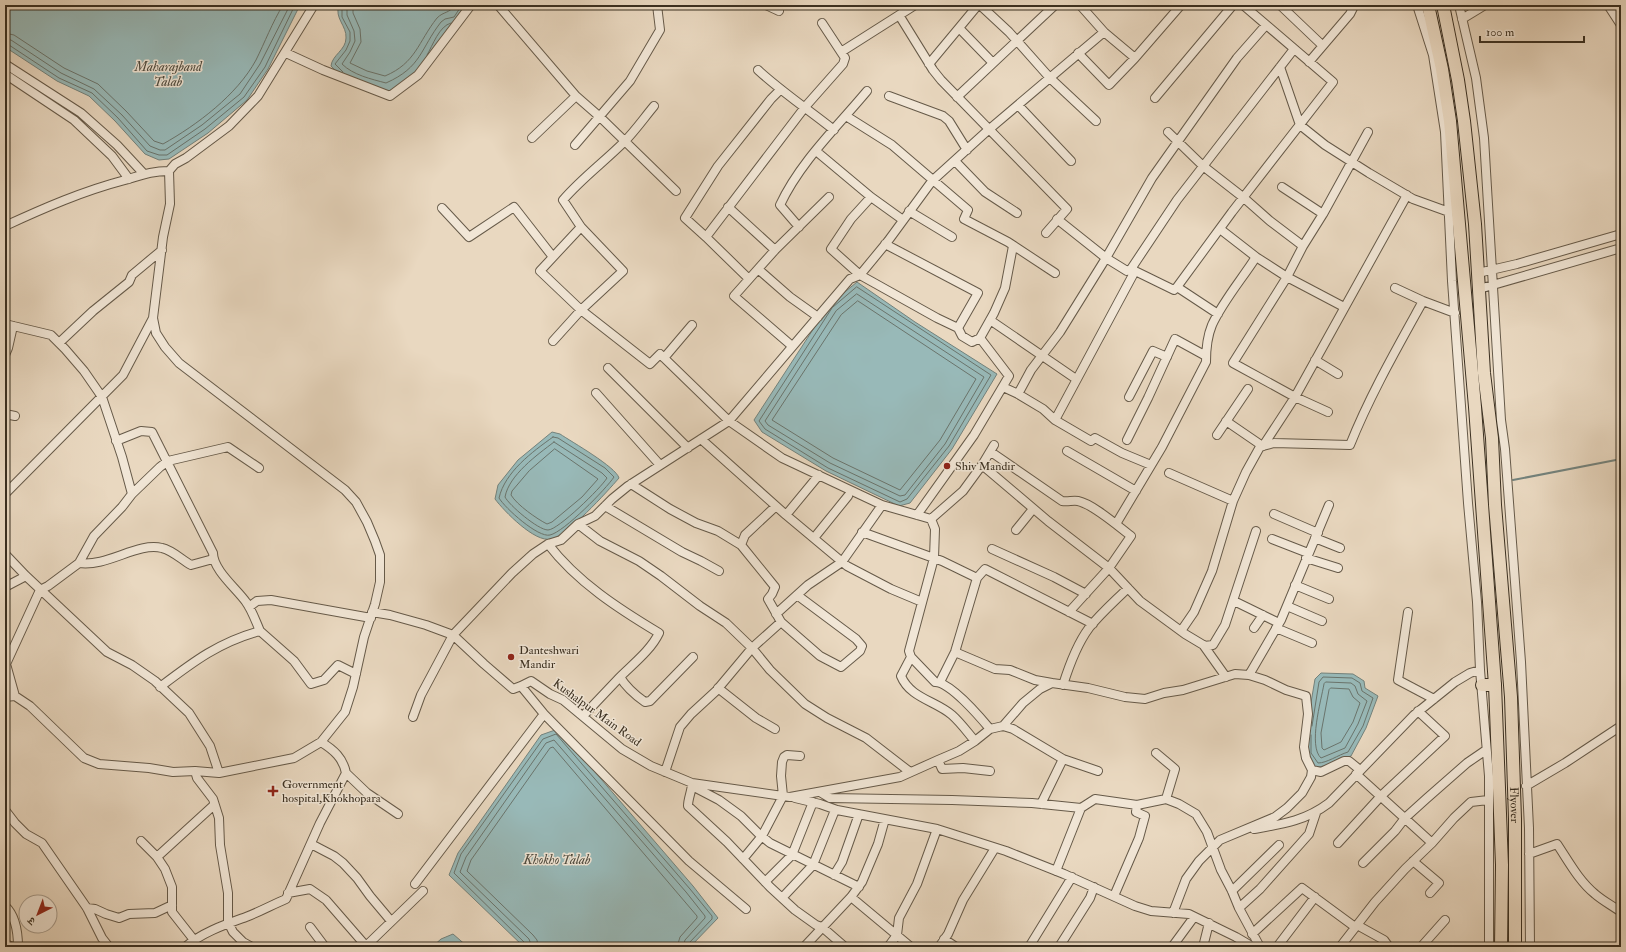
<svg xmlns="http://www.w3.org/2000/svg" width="1626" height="952" font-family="'IM FELL Double Pica','Noto Serif Devanagari',serif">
<rect width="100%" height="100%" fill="#e9d8c0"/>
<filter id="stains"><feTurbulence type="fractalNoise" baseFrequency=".005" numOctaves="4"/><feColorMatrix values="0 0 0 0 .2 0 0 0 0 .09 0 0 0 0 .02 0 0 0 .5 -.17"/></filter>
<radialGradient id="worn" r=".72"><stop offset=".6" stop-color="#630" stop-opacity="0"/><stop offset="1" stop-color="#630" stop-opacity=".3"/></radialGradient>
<path fill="#98b9b8" stroke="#73827c" d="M 5,5 L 300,5 L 268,69 L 247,100 L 208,133 L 169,159 L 159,160 L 145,154 L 115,121 L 89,96 L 57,81 L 5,47 Z
M 339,5 L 473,5 L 453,26 L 448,28 L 427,63 L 409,81 L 387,92 L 341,76 L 331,66 C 332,55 346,50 346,38 C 347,26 334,18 339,5 Z
M 857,282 L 915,322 L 997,374 L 952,449 L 910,503 L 899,506 L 826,471 L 762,432 L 754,420 L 829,305 Z
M 552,432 L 560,434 C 572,442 616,467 619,478 C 607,492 567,536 551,539 C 535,543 504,511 495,499 L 498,485 L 518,460 Z
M 1321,673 L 1353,674 L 1364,681 L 1365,688 L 1378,696 L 1366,728 L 1351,756 C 1337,760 1329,767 1315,767 L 1307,755 L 1306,732 L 1315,679 Z
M 558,729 L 693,886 L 718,918 L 690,947 L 524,947 L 449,875 L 458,853 L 541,735 Z
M 453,934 L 468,947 L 432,947 L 441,939 Z"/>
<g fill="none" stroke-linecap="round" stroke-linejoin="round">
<path stroke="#6a746c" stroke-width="1" d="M 342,5 L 342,17 L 350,32 L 350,41 L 346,50 L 335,64 L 343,72
M 347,5 L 347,15 L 354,31 L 355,41 L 350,52 L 342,64 C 353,75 371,79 386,83 C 422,67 420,49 441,22 L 445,19 L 454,17 L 462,5
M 353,5 L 353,13 L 360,29 L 361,42 L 350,63 L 367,71 L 385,76 C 416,63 418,42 437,18 C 444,11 449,14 455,5
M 5,33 L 14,35 L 64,68 L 98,84 L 126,111 L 154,141 L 163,144 C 197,125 237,95 256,60 C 265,42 272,23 283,5
M 5,39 L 11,40 L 61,73 L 94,89 L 122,115 L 150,146 L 160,150 L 165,150 L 202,125 L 240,94 L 260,64 L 290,5
M 5,44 L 9,45 L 59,78 L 92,93 L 118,118 L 147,151 L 159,155 L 167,155 L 205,129 L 244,97 L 265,67 L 295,5
M 427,55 C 433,45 439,26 451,23
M 857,287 L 991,375 L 949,446 L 907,499 L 900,502 L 828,468 L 765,429 L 759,421 L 832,308 Z
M 857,294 L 984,377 L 945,444 L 905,495 L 900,496 L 830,463 L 768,425 L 765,421 L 836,311 Z
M 858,301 L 976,379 L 940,440 L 900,490 L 833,458 L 772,420 L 841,315 Z
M 553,437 L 558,438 L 605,468 L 614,477 C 606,489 564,532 550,535 C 538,538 505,508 499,498 C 505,472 532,452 553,437 Z
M 554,442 L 602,473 L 607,478 C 601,488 558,530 548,530 C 538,530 509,505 505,497 C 509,475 537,455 554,442 Z
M 555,449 L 598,479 L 582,497 L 552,522 L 547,524 C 537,519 517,505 511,495 L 512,491 L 529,471 Z
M 1326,682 L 1351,683 L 1355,686 L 1358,694 L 1367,701 L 1358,724 L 1345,748 L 1321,758 C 1308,746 1321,701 1324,684 Z
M 1331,688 L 1349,689 L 1353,697 L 1360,703 L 1353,722 L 1341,742 L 1324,750 L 1322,748 L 1321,733 L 1329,690 Z
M 1311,735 L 1311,753 L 1318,763 C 1327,763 1338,755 1348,752 L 1363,726 L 1373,698 L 1362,691 L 1360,683 L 1352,678 L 1323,677 L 1319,682 L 1312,726
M 527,947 L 525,943 L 454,873 L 461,854 L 543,739 L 556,734 L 690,889 L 712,916 L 712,919 L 689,943 L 688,947
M 532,947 L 529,939 L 460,872 L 466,857 L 546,743 L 554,740 L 686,892 L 705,916 L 705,918 L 685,940 L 683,947
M 538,947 L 537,940 L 533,935 L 467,871 L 471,860 L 550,748 L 553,747 L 697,916 L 697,918 L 680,937 L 677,947"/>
<path stroke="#73827c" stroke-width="2" d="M 1513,480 L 1621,459"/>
<g stroke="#665a49" stroke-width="10">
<path id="minor" d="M 498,5 L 576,96 L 532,138
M 766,5 L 779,11
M 980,5 L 1009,32 L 1050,78 L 1096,121
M 1280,5 L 1322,45
M 1417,5 L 1433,55 L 1445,132 L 1452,281 L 1468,503 L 1477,602 L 1480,670 L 1489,776 L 1489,947
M 1459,5 L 1476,78 L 1484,138 L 1501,420 L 1505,449 L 1521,662 L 1529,828 L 1530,947
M 1608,5 L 1621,25
M 899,15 L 933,70 L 941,80 L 1067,209 L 1046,233
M 1462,19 L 1485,5
M 959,28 L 993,63
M 1104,32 L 1135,58
M 841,52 L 915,5
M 286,53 L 323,70 L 390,96 L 418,75 L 471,5
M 1078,53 L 1109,85 L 1135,58 L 1181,5
M 1309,62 L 1350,14 L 1353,8 L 1351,5
M 5,64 L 81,113 L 117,145 L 144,174
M 929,64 L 978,5
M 1280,67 L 1300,125 L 1325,145 L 1369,173 L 1413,199 L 1449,212
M 758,70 C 782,92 809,110 834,130
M 5,74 L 74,120 L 112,156 L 129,179
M 576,96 L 600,117 L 676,191
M 889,96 L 943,116 L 949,121 L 967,150
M 957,97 L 1055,5
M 1155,98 L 1233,5
M 1018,105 L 1071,161
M 846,116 L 892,145 L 968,210 L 964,219 L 1008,242 L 1055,273
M 1168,132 L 1203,166 L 1244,198 L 1270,221 L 1303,246
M 575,145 L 630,81 L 660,30 L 657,5
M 816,151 L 871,197 L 903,220
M 955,161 L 985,192 L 1017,213
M 1282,187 L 1323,214
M 871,197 L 851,219 L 831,249 L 860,275 L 888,241 L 932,181 L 986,132 L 1104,32 L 1080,5
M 728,207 L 775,250
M 442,208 L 469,237 L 514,207 L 553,257
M 909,211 L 952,237
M 1057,219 L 1106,258 L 1127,271 L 1131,269 L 1174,290 L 1177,287 L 1232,212 L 1333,82 L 1243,5
M 5,226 C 44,208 83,191 125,180 C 142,175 151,171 169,171
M 581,227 L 540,271 L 581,310 L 650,364 L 660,354 L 729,421 L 782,458 L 882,505 L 931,519 L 935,529 L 934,558 L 909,651 L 911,657 L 935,682 C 950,682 980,717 990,729
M 799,227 L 780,205 C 800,162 837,127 867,91
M 1220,229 L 1256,257 L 1287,277 L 1344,307
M 706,237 L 805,107 L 843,64 L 845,58 L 822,23
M 885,244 L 978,293 L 958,328
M 758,269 L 790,297 L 818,317
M 1131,269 L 1177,200 L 1294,49
M 1478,273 L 1517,264 L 1621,234
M 749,279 L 706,237 L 685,218 L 718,166 L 771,99 L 780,90
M 1177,287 L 1218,314
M 1395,288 L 1423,301 L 1455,313
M 1479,289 L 1621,248
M 990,320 L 1076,379
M 5,324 L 51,335 L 65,349 L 84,371 L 102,397 L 122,457 L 132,494 L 122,507 L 94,536 L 79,563 L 48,586 L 40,590 L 6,664 L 15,696
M 980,338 L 994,313 L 1005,288 L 1013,246
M 553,341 L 581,310 L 623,271 L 581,227 L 563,200 C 582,178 604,162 624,142 C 635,131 644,118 654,106
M 59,343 L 93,311 L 129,282 L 132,275 L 162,250
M 792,346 L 734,296 L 775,250 L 829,197
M 5,355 L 8,348 L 13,326
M 664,358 L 692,325
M 1315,360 L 1338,374
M 608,368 L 688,448
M 1003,387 L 1018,394 L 1043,409 L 1055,420 L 1091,441 L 1095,438 L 1122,453 L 1151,465
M 596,393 L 660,465
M 1018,394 L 1031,370 L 1060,332 L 1106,258 L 1152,178 L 1237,58 L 1266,25
M 1129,397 L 1153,351 L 1167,357
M 1328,412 L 1295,397 L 1233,363 L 1287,277 L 1303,246 L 1323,214 L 1368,132
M 5,414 L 15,416
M 1055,420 L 1135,271
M 1226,421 L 1261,445
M 1217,435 L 1248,389
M 701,439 L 786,515 L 847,566 L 891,589 L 922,602
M 1127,440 L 1148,398 L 1175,339 L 1206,356
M 116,441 L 141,431 L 152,432 L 213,553 C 213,570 237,589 246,602 C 252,610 256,622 260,631 C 219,642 193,662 160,687
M 1263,446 L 1274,443 L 1350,445 C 1370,395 1397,348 1423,301
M 1067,451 L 1136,491
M 991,452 L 1062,501 C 1068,502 1073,500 1078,501 C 1093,504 1119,527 1131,536 L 1109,568 L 1069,612
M 982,465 L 1048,521 L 1109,568 L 1140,601 L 1185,634 L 1205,646
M 1169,473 L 1233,501
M 631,484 L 670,509 L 696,523 L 718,531 L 741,545 L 775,587 L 772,594 L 768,599 L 781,622 L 752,648 L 770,670 L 805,704 L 827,718 L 866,738 L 910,772
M 5,494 L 123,375 L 153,318
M 132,494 L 160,467 L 168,461 L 228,447 L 259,468
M 605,506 L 682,552 L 701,561 L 719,571
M 1274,514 L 1318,533
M 786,515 L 819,475
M 931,519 L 963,491 L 982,465 L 994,445
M 578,524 L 600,541 L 639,561 L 661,576 L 700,606 L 726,623 L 752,648 L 716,691 L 691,714 L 680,727 L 665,772
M 1116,524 L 1162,447 L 1206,362 C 1206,350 1207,337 1212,325 C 1223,301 1242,279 1256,257
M 1016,530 L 1033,509
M 862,532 L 942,561 L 977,578
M 814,538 L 848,496
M 1315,538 L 1340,548
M 1272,539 L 1308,553
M 548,544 C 577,582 619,609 659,633 C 651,650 633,664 620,677
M 741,545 L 745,535 L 776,506
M 992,549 L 1054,577 L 1086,594
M 5,554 L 26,576 L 107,652 L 132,665 L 155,681 L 189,713 L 210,746 L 219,773
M 1306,558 L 1338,568
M 79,563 C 108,567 137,542 162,548 C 172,550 182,560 191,565 L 213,559
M 1295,585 L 1329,599
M 5,587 L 26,576
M 1234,601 L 1279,623
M 1287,606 L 1322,621
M 249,607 L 257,601 L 271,600 L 371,618
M 372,612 L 390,615 L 426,625 L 453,635 L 484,664 L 513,689 L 521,686 L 531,681 L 550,694 L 563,700 L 622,749 L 651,766 L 692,783 L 790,797 L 900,777 L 938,760 L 959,751 L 975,741 L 990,729 L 1003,726 L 1023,703 L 1040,689 L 1052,683 L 1088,688 L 1125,697 L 1145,699 L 1164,693 L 1183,690 L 1235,674 L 1249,675 L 1265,680 L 1286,690 L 1306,696 L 1308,714 L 1304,747 L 1306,758 L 1312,770 L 1311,777 L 1302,793 L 1287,808 L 1275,817 L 1220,840 L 1199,861 L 1186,879 L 1173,913
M 1408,612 L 1398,680 L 1434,699
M 776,614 L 808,585 L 842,562 L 882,505
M 781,622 L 820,656 L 841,667 L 860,651 L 862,646 L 856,639 L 797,595
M 1254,628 L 1263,615
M 1276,628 L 1312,643
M 260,631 L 294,661 L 311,684 L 324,680 L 338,665 L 356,674
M 1181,631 L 1194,612 L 1212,571 L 1233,501 L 1246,472 L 1261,445 L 1263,446 L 1295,397 L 1407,195
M 955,652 L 995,669 L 1010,670 L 1035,680 L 1052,683
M 911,657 L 901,676 C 910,698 936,701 952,715 C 961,723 968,733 975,741
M 1249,675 L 1281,620 L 1329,505
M 1226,677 L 1204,646 L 1213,645 L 1225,625 L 1256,531
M 940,682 L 955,652 L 977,578 L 985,569 L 1093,624
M 1063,685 C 1069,666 1077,644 1089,628 C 1101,613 1115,601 1128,588
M 521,686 L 544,714 L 689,861 L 746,909
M 718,688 L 756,718 L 775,729
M 5,697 L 15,696 L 30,706 L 84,758 L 99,764 L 149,768 L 173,772 L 195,771 L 219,773 L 294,758 L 321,742 L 345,712 L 353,687 L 364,637 L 375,604 L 380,582 L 380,555 L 375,541 L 367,522 L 356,502 L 345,490 L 179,363 L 165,347 L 156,333 L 153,318 L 163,237 L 170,204 L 169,171 L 175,164 L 186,158 L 229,126 L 258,96 L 314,5
M 583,716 L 620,677 C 626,687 635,695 645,702 L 650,701 L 693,657
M 413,717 L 421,695 L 453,635 L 512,573 L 533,554 L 548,544 L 561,540 L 578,524 L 595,516 L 612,499 L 628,486 L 729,421 L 850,279 L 860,275 L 937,318 L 958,328 L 962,336 L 972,342 L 980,338 L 1009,376 L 974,435 L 917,515
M 1003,726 L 1013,729 L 1063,759 L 1098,771
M 1156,753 L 1175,769 L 1166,799
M 938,760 L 942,769 L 963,768 L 990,771
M 1312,770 L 1321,772 L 1344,761 L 1349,761 L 1360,770
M 195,771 L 197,778 L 213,799 L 219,818 L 220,845 L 228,893 L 228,922 L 233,932 L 243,942 L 252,947
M 346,773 L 367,793 L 398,814
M 1356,774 L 1432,843
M 692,783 C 692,791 688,798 688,806 L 727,842 L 770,887 L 795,910 L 816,925 L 822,927 L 845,947
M 692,783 L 696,788 L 719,800 L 741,816 L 759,834 L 770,843 L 859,887
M 1526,786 L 1565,763 L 1621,726
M 820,792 L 830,798 L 952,800 L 1032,803 L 1081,808 L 1095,799 L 1137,805 L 1166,799 L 1179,804 L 1196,814 L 1207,832 L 1221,870 L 1232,891 L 1239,908 L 1260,947
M 795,798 L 820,804 L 837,810 L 937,829 L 1006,851 L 1064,874 L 1135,906 L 1151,911 L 1189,914 L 1236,937 L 1253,947
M 1041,804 L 1063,759
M 5,810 L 15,823 L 26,834 L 42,843 L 87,908 L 102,938 L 109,947
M 1254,829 C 1283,824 1305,821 1329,803 L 1414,715 L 1455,682 L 1470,673 L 1480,670
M 141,841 L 157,857 L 165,869 L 172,887 L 172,912 L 194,940
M 1338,843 L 1381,796 L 1445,736 L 1418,711
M 311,844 L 334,856 L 343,863 L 357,878 L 370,896 L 391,921
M 1529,854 L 1557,844 C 1569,862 1579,881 1595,894 C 1603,901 1613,906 1621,912
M 157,857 L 214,805
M 743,859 L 762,836 L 783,796 L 781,776 L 782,762 L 784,757 L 787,755 L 800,756
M 1413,861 L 1439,883 L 1430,893
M 1363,863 L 1395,831 L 1405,818 L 1426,799 L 1467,763 L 1486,750
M 1056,871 L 1081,808
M 834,875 L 842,862 L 859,814
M 765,882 L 792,855 L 813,802
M 415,884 L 544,714
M 1232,891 L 1279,845
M 288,893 L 310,889 L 326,900 L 366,946
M 1114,896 L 1139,838 L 1145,816 L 1136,812 L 1137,805
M 851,897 L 911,947
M 782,898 L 813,865 L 835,810
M 5,906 C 16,916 18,933 18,947
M 87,908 L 95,909 L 106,914 L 119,918 L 129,914 L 155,913 L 172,905
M 1239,908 L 1260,889 L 1309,834 L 1316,813
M 1357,925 L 1384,940 L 1389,947
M 310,927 L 325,947
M 1252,934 L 1302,888 L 1355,927
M 944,939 L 956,947
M 5,944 L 13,947
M 185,947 C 203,932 224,925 246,917 C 259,912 272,905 286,899 L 320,823 L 346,773 C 343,758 334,750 321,742
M 365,947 L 423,891
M 804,947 L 851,897 L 862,882 L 878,844 L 885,819
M 888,947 L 897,935 L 899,918 L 917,884 L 937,829
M 939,947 L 948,934 L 963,900 L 995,848
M 1029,947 L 1072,877
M 1059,947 L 1090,898 L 1094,887
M 1172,947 L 1194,917
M 1203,947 L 1209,923
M 1277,947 L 1315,897
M 1340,947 L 1375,902 L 1405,869 L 1432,843 L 1454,818 L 1471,802 L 1488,800
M 1421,947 L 1445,920"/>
</g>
<g stroke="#3b3021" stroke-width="14">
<g id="highway">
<path d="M 1428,5 L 1442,69 L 1450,121 L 1475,407 L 1495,685 L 1502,865 L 1501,947"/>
<path id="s1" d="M 1443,5 L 1458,80 L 1464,121 L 1475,224 L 1484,373 L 1492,438 L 1495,505 L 1511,697 L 1515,819 L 1515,947"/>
<path d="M 1482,685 L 1495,685"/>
</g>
</g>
<use href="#minor" stroke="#f1e6d6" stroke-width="8"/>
<use href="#highway" stroke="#e9d8c0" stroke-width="12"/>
</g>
<g fill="#8f2418" stroke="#f1e6d6" stroke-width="1.5">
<circle cx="947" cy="466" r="4"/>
<circle cx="511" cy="657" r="4"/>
<path d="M271 785h4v4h4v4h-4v4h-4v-4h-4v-4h4z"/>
</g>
<g text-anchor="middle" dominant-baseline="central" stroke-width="3" stroke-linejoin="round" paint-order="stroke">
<g font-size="12" fill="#3b3021" stroke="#f1e6d6" text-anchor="start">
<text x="955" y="466">Shiv Mandir</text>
<text x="519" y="650">Danteshwari<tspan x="519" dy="14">Mandir</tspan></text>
<text x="282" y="784">Government<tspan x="282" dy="14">hospital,Khokhopara</tspan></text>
</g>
<g font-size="12" fill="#3b3021" stroke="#f1e6d6">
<text transform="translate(597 713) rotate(36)">Kushalpur Main Road</text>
<text stroke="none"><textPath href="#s1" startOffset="804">Flyover</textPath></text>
</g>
<g font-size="13" font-style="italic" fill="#4e4b3f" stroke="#f1e6d6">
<text x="168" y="67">Maharajband<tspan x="168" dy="15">Talab</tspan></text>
<text x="557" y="860">Khokho Talab</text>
</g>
</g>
<rect width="1626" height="952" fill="none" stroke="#e9d8c0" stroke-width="20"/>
<rect x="6" y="6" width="1614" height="940" fill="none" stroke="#3b3021" stroke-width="2"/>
<rect x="10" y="10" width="1606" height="932" fill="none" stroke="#3b3021"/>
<g transform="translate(38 914) rotate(222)"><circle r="19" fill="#f1e6d6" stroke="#a89d8e"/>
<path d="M0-3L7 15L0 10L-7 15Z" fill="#8f2418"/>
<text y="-6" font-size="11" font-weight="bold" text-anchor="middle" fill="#3b3021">उ</text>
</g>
<path d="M1480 36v6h104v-6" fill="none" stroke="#3b3021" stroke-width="2"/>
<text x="1486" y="36" font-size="12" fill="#3b3021" stroke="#f1e6d6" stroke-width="3" paint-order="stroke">100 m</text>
<rect width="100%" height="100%" filter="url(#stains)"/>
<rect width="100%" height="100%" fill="url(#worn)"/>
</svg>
